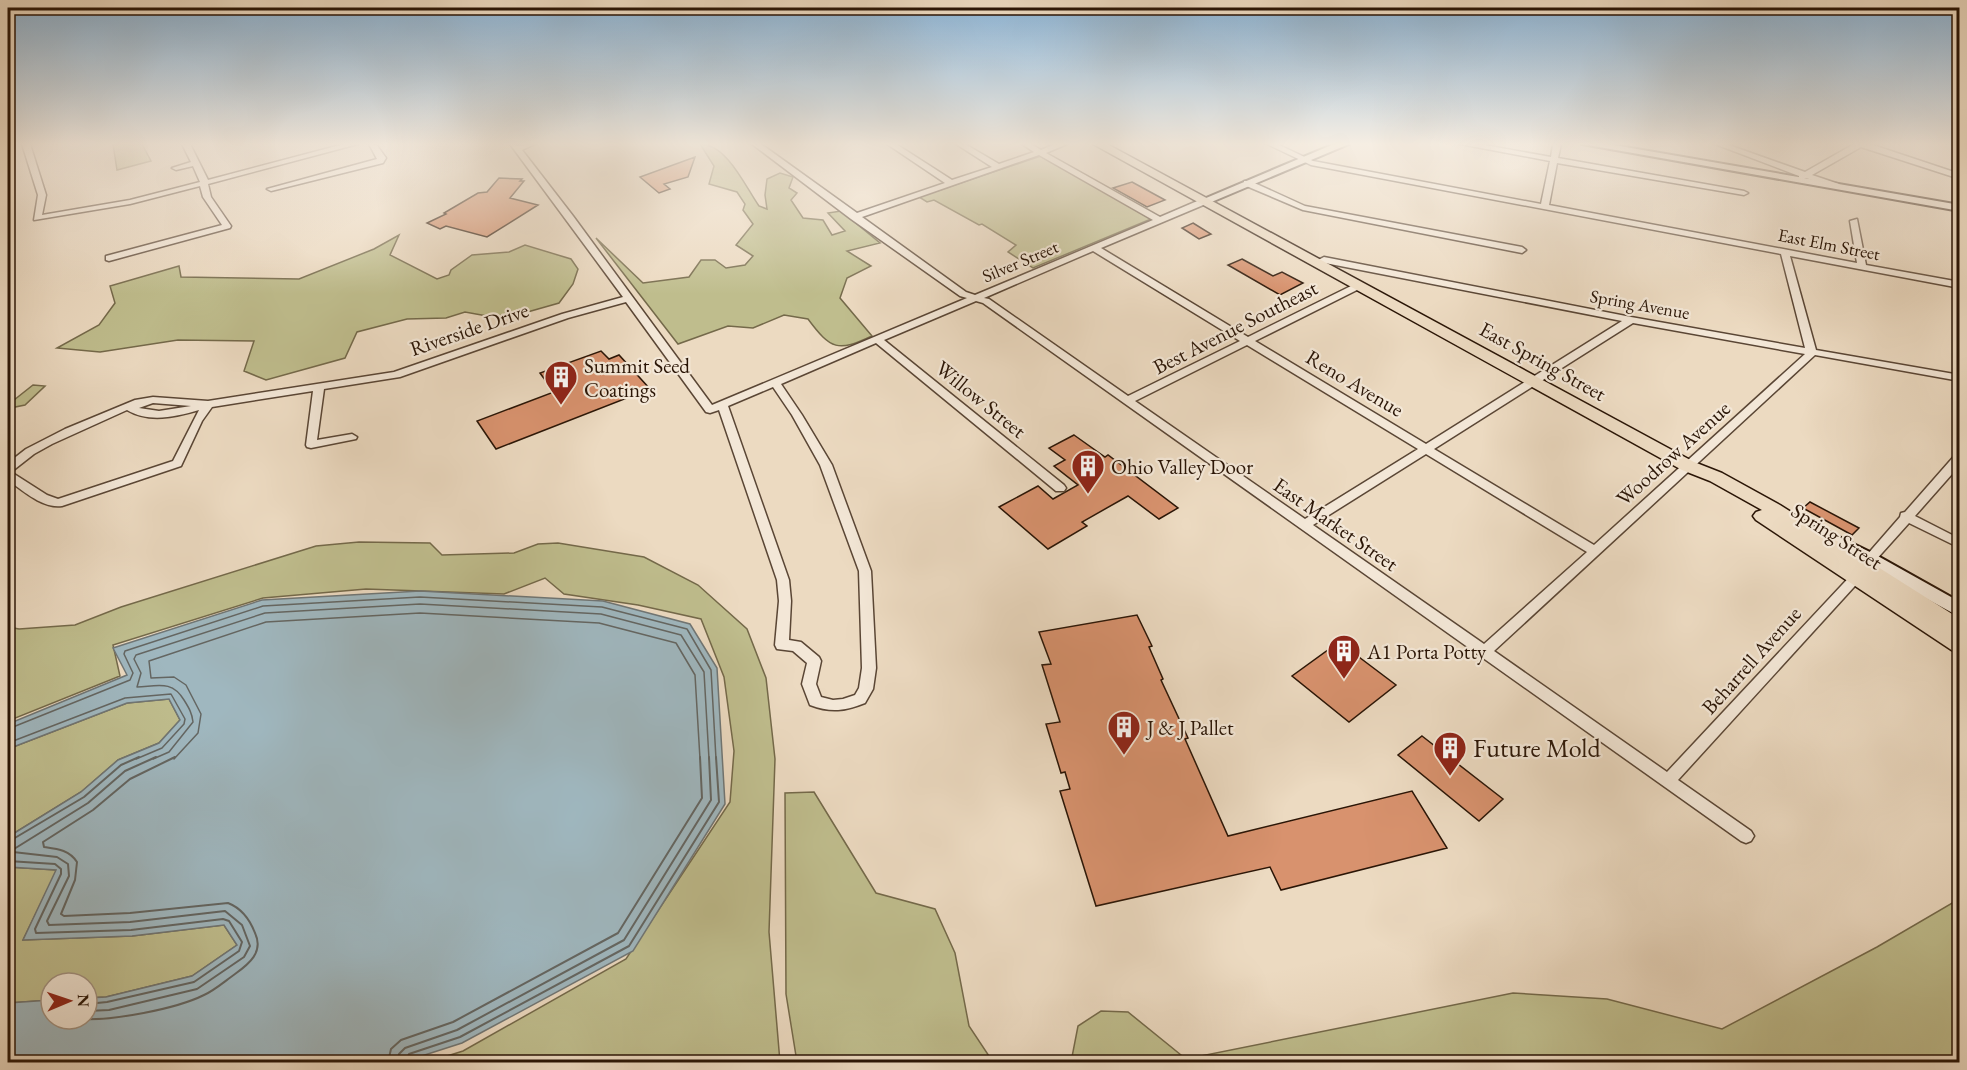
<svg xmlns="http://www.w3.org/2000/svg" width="1967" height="1070" font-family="'EB Garamond',serif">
<rect width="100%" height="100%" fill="#ecdac1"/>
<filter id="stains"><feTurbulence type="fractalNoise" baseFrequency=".00333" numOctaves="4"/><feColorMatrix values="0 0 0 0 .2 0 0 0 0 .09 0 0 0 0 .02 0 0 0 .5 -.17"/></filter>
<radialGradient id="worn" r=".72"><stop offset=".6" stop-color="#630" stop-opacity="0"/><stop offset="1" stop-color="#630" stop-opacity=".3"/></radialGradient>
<path fill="#bfbd8d" stroke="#74694a" stroke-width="1.5" d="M 113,144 L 142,144 L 151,161 L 117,170 Z
M 700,144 C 727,144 745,186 759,206 L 767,209 L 765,195 L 767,179 L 780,173 L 793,177 L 789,188 L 797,193 L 791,200 L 803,218 L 823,220 L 832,235 L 845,231 L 828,213 L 841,211 L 880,243 L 847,251 L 871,266 L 847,278 L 840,298 L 872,336 C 838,352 831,350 808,319 L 784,315 L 753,328 L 728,326 L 678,344 L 596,238 L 643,283 L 689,277 L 701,260 L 715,260 L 726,268 L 745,265 L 753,256 L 736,245 L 753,224 L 743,210 L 745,204 L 737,192 L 709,184 L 714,166 Z
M 1041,156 L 1151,219 L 1033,268 L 1008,252 L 1016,245 L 982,224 L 979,225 L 934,200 L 927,202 L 919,197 Z
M 399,235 L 390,255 L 437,279 L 449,275 L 451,270 L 472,255 L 509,252 L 525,245 L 571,259 L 578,269 L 573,284 L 559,303 L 517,315 L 487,316 L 465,312 L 446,318 L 407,319 L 357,332 L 345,358 L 266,380 L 244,371 L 254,341 L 178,340 L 100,352 L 57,348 L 99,325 L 115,303 L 110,286 L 179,266 L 181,277 L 299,279 L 374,249 Z
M 33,385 L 45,386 L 25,405 L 10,408 L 9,404 Z
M 359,542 L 430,543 L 442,555 L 514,553 L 538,544 L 558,543 L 644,557 L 698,585 L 747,629 L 766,678 L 775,759 L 769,932 L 780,1062 L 428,1062 L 463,1051 L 626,959 L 730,802 L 734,751 L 724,677 L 701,619 L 638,605 L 564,594 L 545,578 L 504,594 L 366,589 L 263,598 L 113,645 L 120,676 L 8,721 L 8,627 L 19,629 L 75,625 L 121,607 L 316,546 Z
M 169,699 L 180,720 L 159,743 L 118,760 L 81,792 L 8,837 L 8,749 L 127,703 Z
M 814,792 L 876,893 L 935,909 L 955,953 L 969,1026 L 993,1062 L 797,1062 L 786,994 L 785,793 Z
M 8,867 L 57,870 L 23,940 L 132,936 L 224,925 L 237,945 L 192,976 L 106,997 L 87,998 L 87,983 L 51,983 L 51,1000 L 8,1003 Z
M 1959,899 L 1959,1062 L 1071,1062 L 1078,1026 L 1101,1011 L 1128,1012 L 1186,1059 L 1513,993 L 1607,999 L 1722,1029 L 1877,947 Z"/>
<path fill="#9fb7bf" stroke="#707675" stroke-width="1.5" d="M 420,591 L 603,601 L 690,624 L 717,668 L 725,804 L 633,951 L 462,1043 L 403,1062 L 8,1062 L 8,1003 L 51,1000 L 51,1019 L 87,1019 L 87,998 L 106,997 L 192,976 L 237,945 L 224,925 L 132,936 L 23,940 L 56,870 L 8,867 L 8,837 L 81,792 L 118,760 L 159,743 L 180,720 L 169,699 L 127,703 L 8,749 L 8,724 L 127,675 L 113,648 L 262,600 Z"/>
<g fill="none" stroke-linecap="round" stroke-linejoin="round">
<path stroke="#646662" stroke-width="1.5" d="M 8,729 L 130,680 L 133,673 L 124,654 L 125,651 L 263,606 L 420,597 L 602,607 L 687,629 L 711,670 L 716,759
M 8,743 L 125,698 L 171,694 L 185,719 L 184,724 L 162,748 L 136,759
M 153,759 L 169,752 L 193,722 C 192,713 189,708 184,700 C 172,680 158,686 137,687 L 141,673 L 134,659 L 136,655 L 265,613 L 420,604 L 601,614 L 681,635 L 704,672 L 709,759
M 174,759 L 198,733 L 201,714 L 186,685 L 174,677 L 151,678 L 149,661 L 266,622 L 420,613 L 599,623 L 676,643 L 695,675 L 700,759"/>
<path stroke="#646662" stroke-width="2" d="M 8,842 L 84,797 L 121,765 L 139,757
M 8,861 L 55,864 L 61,869 L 61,874 L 35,929 L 36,933 L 131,930 L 223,919 L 229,921 L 242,942 L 239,951 L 194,982 L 107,1002 L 87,1004
M 87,1011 L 109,1010 L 197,989 L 244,957 L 250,946 L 242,925 L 225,911 L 130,922 L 49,925 L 47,921 L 69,876 L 68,864 L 57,857 L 13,852 L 14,849 L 88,803 L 125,771 L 156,757
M 81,1019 C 112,1021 176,1009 204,995 C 215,990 225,981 235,974 C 249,964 264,952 255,933 C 250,920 241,908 228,903 L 130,913 L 64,916 L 61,914 L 75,880 L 77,862 C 69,850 58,849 44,847 L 43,842 L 93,810 L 130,779 L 175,757
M 388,1062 L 391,1049 L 401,1040 L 453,1022 L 618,933 L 702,798 L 700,757
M 397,1062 L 399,1054 L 405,1048 L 457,1030 L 624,940 L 711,800 L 709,757
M 405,1062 L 409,1054 L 460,1037 L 629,946 L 719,802 L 716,757"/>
</g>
<path fill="#d8926e" stroke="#2a1506" stroke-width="1.5" d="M 695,157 L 688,177 L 664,184 L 670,189 L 659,193 L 640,177 Z
M 499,178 L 522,179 L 520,181 L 524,181 L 510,198 L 538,205 L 487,237 L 446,226 L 440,229 L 427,223 L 446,214 L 444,213 L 478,193 L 487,192 Z
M 1132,182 L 1165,200 L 1147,207 L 1113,188 Z
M 1193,223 L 1211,234 L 1199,239 L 1182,228 Z
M 1242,259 L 1273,276 L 1282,272 L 1303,283 L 1280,295 L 1228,265 Z
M 601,351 L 609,359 L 619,355 L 650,389 L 496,449 L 477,421 L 554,392 L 540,373 Z
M 1074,435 L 1105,457 L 1108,455 L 1178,508 L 1159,519 L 1128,496 L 1082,522 L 1087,526 L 1048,549 L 999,507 L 1038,486 L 1053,499 L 1078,485 L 1054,466 L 1065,460 L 1049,448 Z
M 1810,502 L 1859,528 L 1852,535 L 1803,508 Z
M 1137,615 L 1152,646 L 1149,647 L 1163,679 L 1161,680 L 1188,738 L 1185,739 L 1228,836 L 1412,791 L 1447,848 L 1281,890 L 1270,867 L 1096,906 L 1060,791 L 1070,789 L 1065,772 L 1061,773 L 1046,724 L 1060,722 L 1042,665 L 1051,664 L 1039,632 Z
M 1339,642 L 1396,685 L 1349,722 L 1292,676 Z
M 1422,736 L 1503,799 L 1479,821 L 1398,755 Z"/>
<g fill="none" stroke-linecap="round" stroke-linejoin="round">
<g stroke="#5a4635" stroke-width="3">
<path id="street" d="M 22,144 L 30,144 L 46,195 L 42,215 L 130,200 L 200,182 L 193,166 L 176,170 L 172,168 L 191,162 L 182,144 L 190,144 L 208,180 L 344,144 L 358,144 L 208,184 L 211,197 L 231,226 L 230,228 L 109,261 L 106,260 L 106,256 L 222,225 L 203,197 L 200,186 L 130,204 L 34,220 L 38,195 Z
M 369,144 L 376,144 L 386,158 L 383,163 L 271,191 L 267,189 L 377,159 Z
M 510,144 L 518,146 L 535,144 L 522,150 L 573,216 L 712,405 L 967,298 L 960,296 L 851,219 L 752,144 L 761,144 L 857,213 L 945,183 L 887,144 L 896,144 L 952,180 L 992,167 L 956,144 L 965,144 L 999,164 L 1034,152 L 1022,144 L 1031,144 L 1041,150 L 1055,144 L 1067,144 L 1046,153 L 1160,217 L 1202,199 L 1208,199 L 1208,203 L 1101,248 L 1248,337 L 1355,284 L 1361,284 L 1361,288 L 1255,341 L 1426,444 L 1622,321 L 1325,263 L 1316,266 L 1312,263 L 1324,257 L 1631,317 L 1805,348 L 1781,254 L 1311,165 L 1267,144 L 1277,144 L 1313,161 L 1541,204 L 1550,161 L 1460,144 L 1479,144 L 1551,157 L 1553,144 L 1561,144 L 1558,158 L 1744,191 L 1748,193 L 1744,195 L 1557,163 L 1549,205 L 1857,263 L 1850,221 L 1857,219 L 1866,265 L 1960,282 L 1960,288 L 1790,256 L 1816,350 L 1960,375 L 1960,381 L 1815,355 L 1494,651 L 1667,772 L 1856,570 L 1864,570 L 1866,573 L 1864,576 L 1678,780 L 1751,831 L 1754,836 L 1751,841 L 1746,843 L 1741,841 L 983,303 L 976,301 L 884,340 L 1064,485 L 1066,488 L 1064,491 L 1056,491 L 876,343 L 781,384 L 802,415 L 832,465 L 871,571 L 876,668 L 873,689 L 865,703 C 845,711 831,713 810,705 L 802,684 L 807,663 L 793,651 L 777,649 L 775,645 L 779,601 L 777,580 L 719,410 L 710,413 L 706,412 L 626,302 L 568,318 L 400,377 L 324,389 L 317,440 L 352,434 L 357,437 L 356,439 L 311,448 L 307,447 L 306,445 L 313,391 L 212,407 L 202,421 L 181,466 L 62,506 C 43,509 22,490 8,480 L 8,463 L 26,449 L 65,429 L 135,400 L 153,397 L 208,401 L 394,372 L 562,314 L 623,297 ZM 1039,155 L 1153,220 L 975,295 L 966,292 L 862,217 ZM 1093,251 L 1240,341 L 1128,396 L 989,299 L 984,298 ZM 1633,323 L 1805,354 L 1594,545 L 1434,449 ZM 1247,345 L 1418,449 L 1305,519 L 1135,401 ZM 773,387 L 792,415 L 820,465 L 859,571 L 862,668 L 859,688 L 855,695 L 843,699 L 833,700 L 821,697 L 816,684 L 821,661 L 819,657 L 801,642 L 789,640 L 791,601 L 789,580 L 728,406 ZM 153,403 L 191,406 L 159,411 L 139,408 ZM 127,410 C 149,423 175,417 199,410 L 173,461 L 58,499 L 47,495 L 11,472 L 34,454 L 52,444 ZM 1426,454 L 1587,552 L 1484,644 L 1313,525 Z
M 1715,144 L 1726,144 L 1805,172 L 1854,144 L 1870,144 L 1960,174 L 1960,179 L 1861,147 L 1812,175 L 1839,184 L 1840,186 L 1836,188 L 1806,178 L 1799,179 L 1799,176 Z
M 1244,181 L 1250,181 L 1305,206 L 1522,247 L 1526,250 L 1522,253 L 1303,210 L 1244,185 Z
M 1956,454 L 1960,454 L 1960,465 L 1915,516 L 1960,539 L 1960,548 L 1909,523 L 1874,562 L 1866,562 L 1864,559 L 1866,556 L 1900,517 L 1901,513 L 1905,512 Z"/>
</g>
<g stroke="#2a1506" stroke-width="4">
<path id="secondary" d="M 1334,144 L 1349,144 L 1209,203 L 1201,203 L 1199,201 Z
M 1582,144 L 1608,144 L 1960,205 L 1960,211 Z
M 1827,531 L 1876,555 L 1960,602 L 1960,617 L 1821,541 L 1819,537 L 1821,533 Z"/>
</g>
<g stroke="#2a1506" stroke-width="3">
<path id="primary" d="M 1093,144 L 1107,144 L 1694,462 L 1722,473 L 1780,505 L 1960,619 L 1960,653 L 1953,651 L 1756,520 L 1753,516 L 1756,512 L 1762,510 L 1710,481 L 1682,470 Z"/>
</g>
<use href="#street" fill="#f3e7d7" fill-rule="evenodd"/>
<use href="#secondary" fill="#f3e7d7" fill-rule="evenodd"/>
<use href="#primary" fill="#ecdac1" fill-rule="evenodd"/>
</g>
<linearGradient id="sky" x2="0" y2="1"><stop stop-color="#8bb5d8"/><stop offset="0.49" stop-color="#f6eee3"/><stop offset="1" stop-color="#f6eee3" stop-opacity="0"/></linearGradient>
<rect width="1967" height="294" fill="url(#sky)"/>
<defs>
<g id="building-pin" transform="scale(1.725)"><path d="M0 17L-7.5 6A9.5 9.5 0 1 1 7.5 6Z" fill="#8f2418" stroke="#f3e7d7"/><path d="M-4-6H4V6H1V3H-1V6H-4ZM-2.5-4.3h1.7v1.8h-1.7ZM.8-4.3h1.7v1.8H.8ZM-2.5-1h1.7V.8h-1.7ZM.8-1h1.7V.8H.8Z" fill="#fff"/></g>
</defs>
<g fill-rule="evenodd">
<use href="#building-pin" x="561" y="377"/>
<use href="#building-pin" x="1088" y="466"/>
<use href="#building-pin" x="1344" y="651"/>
<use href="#building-pin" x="1124" y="727"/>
<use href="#building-pin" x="1450" y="748"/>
</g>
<g text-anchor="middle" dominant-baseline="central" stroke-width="4.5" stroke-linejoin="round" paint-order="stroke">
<g font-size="18" fill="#2a1506" stroke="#f3e7d7">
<text transform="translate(1829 244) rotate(11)">East Elm Street</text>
<text transform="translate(1020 261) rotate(-23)">Silver Street</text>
<text transform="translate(1640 304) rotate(10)">Spring Avenue</text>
</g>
<g font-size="21" fill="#2a1506" stroke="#f3e7d7">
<text transform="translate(1235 327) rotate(-27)">Best Avenue Southeast</text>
<text transform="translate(469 329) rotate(-19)">Riverside Drive</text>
<text transform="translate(1543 361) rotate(29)">East Spring Street</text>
<text transform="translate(1355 383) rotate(31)">Reno Avenue</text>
<text transform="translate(981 399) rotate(39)">Willow Street</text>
<text transform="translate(1673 453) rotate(-42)">Woodrow Avenue</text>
<text transform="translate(1336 524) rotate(35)">East Market Street</text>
<text transform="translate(1837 536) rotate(33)">Spring Street</text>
<text transform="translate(1751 660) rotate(-48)">Beharrell Avenue</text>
</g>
<g font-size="21" fill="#2a1506" stroke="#f3e7d7" text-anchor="start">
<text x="584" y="365">Summit Seed<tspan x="584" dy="24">Coatings</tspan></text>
<text x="1111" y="466">Ohio Valley Door</text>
<text x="1367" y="651">A1 Porta Potty</text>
<text x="1147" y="727">J &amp; J Pallet</text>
</g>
<g font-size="26" fill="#2a1506" stroke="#f3e7d7" text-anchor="start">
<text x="1473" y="748">Future Mold</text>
</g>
</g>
<rect width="1967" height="1070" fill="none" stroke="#ecdac1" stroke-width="30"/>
<rect x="9" y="9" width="1949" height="1052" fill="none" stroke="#2a1506" stroke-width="3"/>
<rect x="15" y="15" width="1937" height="1040" fill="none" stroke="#2a1506" stroke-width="1.5"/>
<g transform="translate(69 1001) rotate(88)"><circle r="28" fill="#f3e7d7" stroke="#a39383" stroke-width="1.5"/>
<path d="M0-4.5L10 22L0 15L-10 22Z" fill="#8f2418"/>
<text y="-9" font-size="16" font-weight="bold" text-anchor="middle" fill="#2a1506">N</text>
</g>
<rect width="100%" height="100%" filter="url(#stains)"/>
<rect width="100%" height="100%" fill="url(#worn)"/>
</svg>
